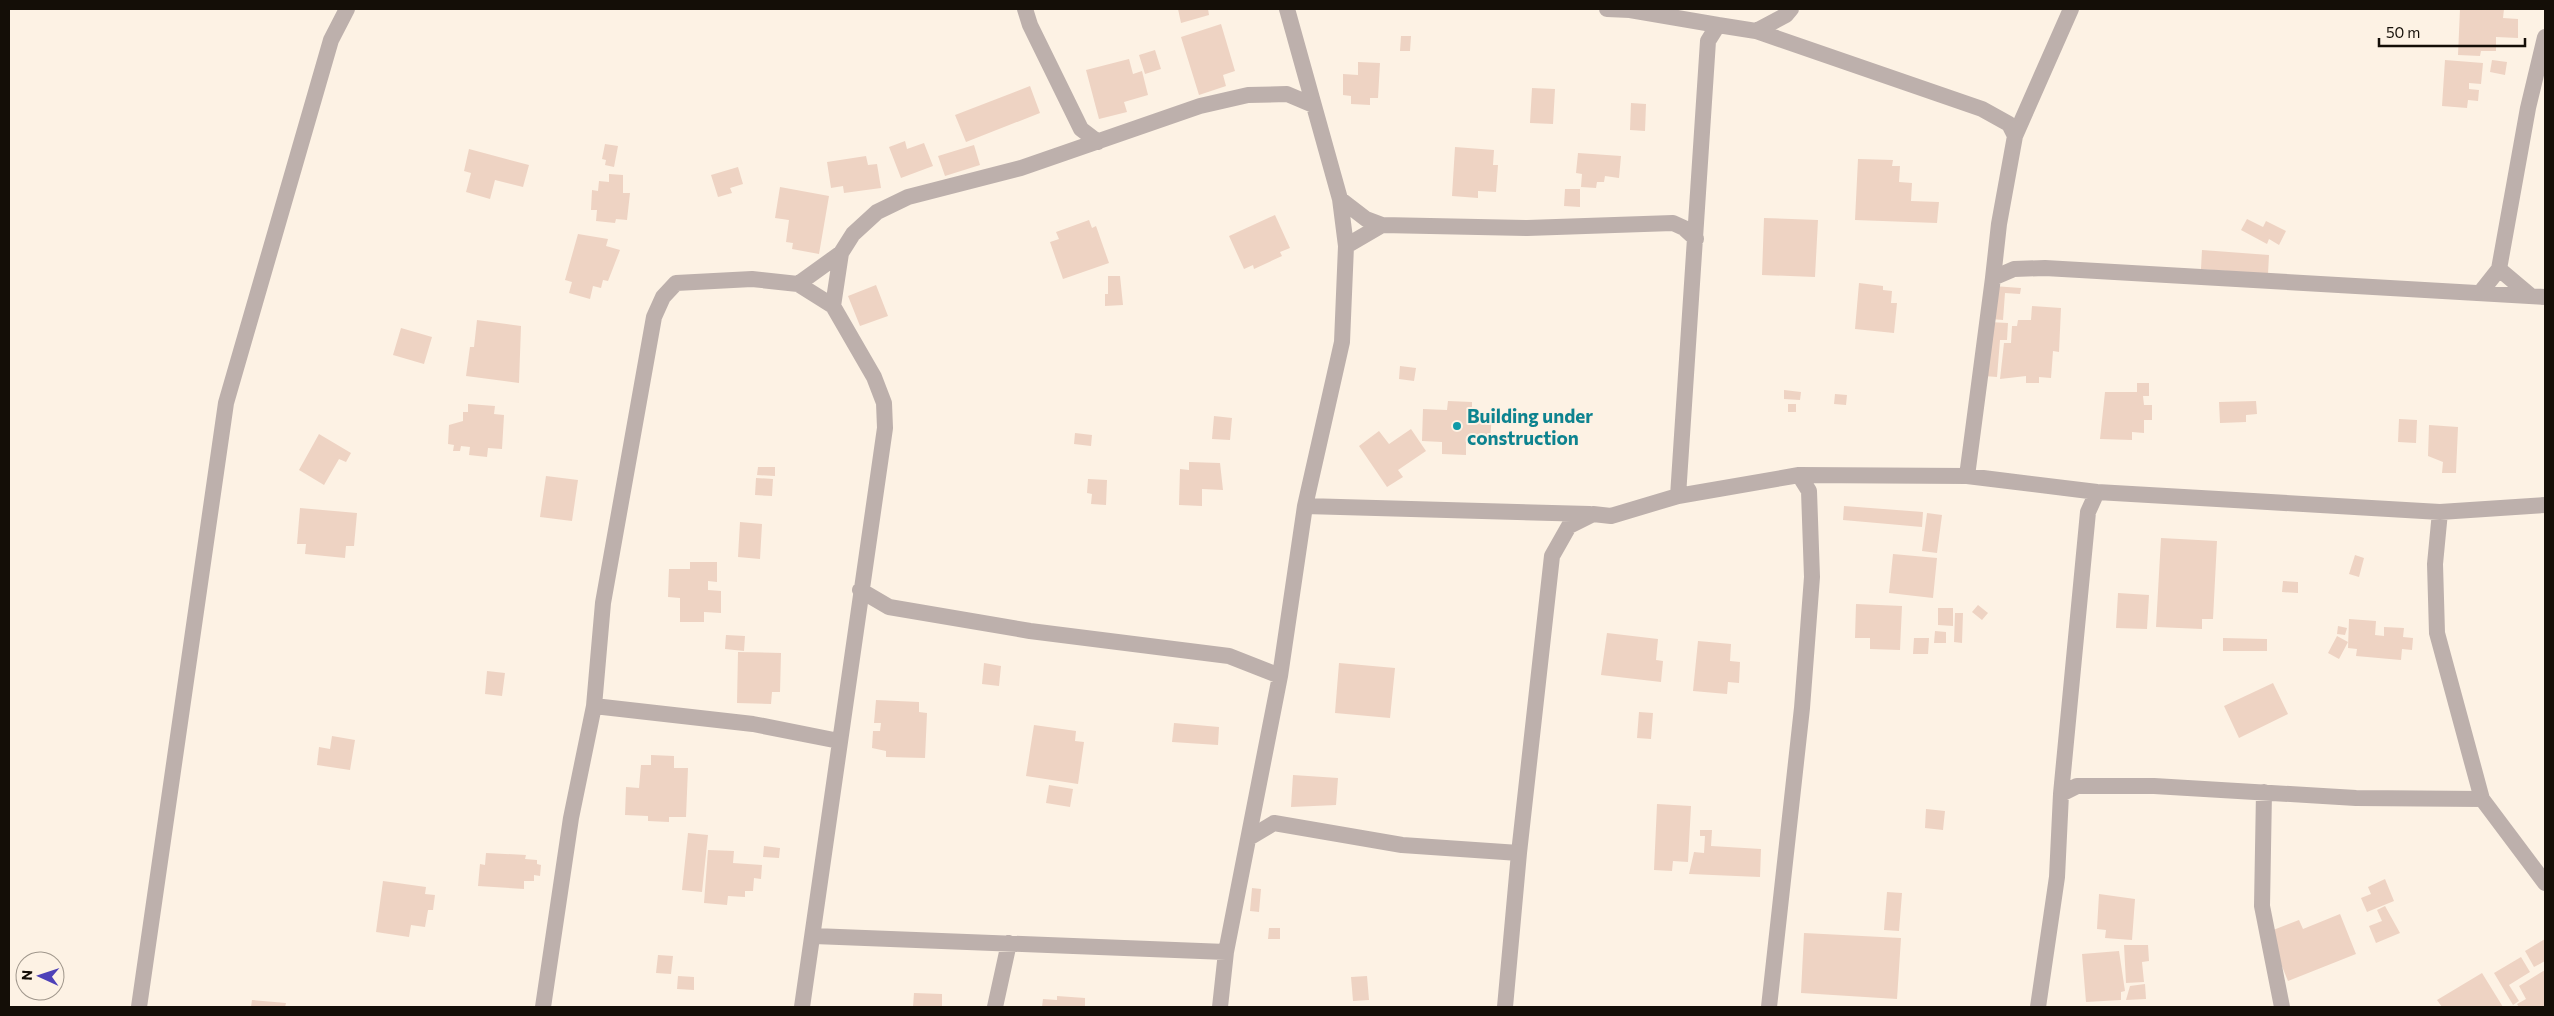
<svg xmlns="http://www.w3.org/2000/svg" width="2554" height="1016" font-family="Commissioner,sans-serif">
<rect width="100%" height="100%" fill="#fdf2e4"/>
<path fill="#eed3c3" d="M 1178,9 L 1208,9 L 1209,15 L 1181,23 Z
M 2460,9 L 2504,9 L 2503,18 L 2518,19 L 2518,38 L 2496,37 L 2496,51 L 2481,51 L 2480,56 L 2458,55 Z
M 1221,24 L 1235,71 L 1223,75 L 1226,86 L 1199,95 L 1181,37 Z
M 1401,36 L 1411,36 L 1410,51 L 1400,51 Z
M 1155,50 L 1161,69 L 1145,74 L 1139,55 Z
M 1129,59 L 1133,74 L 1142,71 L 1148,95 L 1124,102 L 1127,112 L 1099,119 L 1086,70 Z
M 2445,60 L 2483,63 L 2481,84 L 2469,83 L 2469,89 L 2479,90 L 2478,101 L 2468,100 L 2467,108 L 2442,106 Z
M 2492,60 L 2507,62 L 2505,75 L 2490,72 Z
M 1358,62 L 1380,63 L 1378,98 L 1370,98 L 1370,105 L 1351,104 L 1351,96 L 1343,95 L 1343,74 L 1358,75 Z
M 1030,86 L 1040,113 L 966,142 L 955,115 Z
M 1532,88 L 1555,89 L 1553,124 L 1530,123 Z
M 1631,103 L 1646,104 L 1645,131 L 1630,130 Z
M 905,141 L 907,149 L 924,143 L 933,166 L 901,178 L 889,147 Z
M 605,144 L 618,146 L 614,167 L 605,165 L 606,160 L 602,159 Z
M 974,145 L 980,165 L 945,176 L 938,156 Z
M 1455,147 L 1494,150 L 1493,165 L 1498,165 L 1496,192 L 1478,191 L 1478,198 L 1452,196 Z
M 469,149 L 529,165 L 523,187 L 495,180 L 490,199 L 466,192 L 471,173 L 464,171 Z
M 1578,153 L 1621,156 L 1619,178 L 1605,176 L 1604,182 L 1597,182 L 1596,188 L 1581,187 L 1582,174 L 1576,173 Z
M 866,156 L 868,165 L 877,164 L 881,188 L 844,193 L 843,186 L 831,188 L 827,162 Z
M 1858,159 L 1893,160 L 1892,166 L 1900,166 L 1899,182 L 1912,183 L 1911,201 L 1939,202 L 1937,223 L 1855,220 Z
M 738,167 L 743,184 L 730,188 L 732,193 L 718,197 L 711,175 Z
M 609,174 L 623,175 L 623,193 L 630,193 L 627,220 L 616,219 L 615,223 L 596,221 L 597,210 L 591,210 L 592,190 L 598,191 L 599,181 L 609,182 Z
M 780,187 L 829,196 L 819,254 L 792,249 L 793,243 L 786,242 L 789,220 L 775,218 Z
M 1565,189 L 1580,189 L 1580,207 L 1564,206 Z
M 1275,215 L 1290,248 L 1280,252 L 1282,256 L 1254,269 L 1253,265 L 1244,269 L 1229,236 Z
M 1764,218 L 1818,220 L 1815,277 L 1762,275 Z
M 2247,219 L 2263,227 L 2266,221 L 2286,231 L 2279,245 L 2269,239 L 2267,244 L 2241,230 Z
M 1089,220 L 1092,228 L 1096,226 L 1109,263 L 1063,279 L 1050,242 L 1059,239 L 1056,232 Z
M 578,234 L 608,239 L 606,246 L 620,250 L 608,281 L 603,280 L 601,288 L 593,286 L 590,299 L 569,293 L 572,282 L 565,280 Z
M 2202,250 L 2269,255 L 2268,274 L 2201,269 Z
M 1108,276 L 1120,276 L 1123,305 L 1105,306 L 1105,294 L 1108,294 Z
M 1859,283 L 1883,286 L 1883,290 L 1892,291 L 1891,303 L 1897,303 L 1894,333 L 1855,329 Z
M 876,285 L 888,316 L 860,326 L 848,296 Z
M 1993,286 L 2021,288 L 2020,294 L 2005,293 L 2003,320 L 1991,319 Z
M 2032,306 L 2061,308 L 2059,352 L 2053,351 L 2051,378 L 2039,377 L 2039,383 L 2026,383 L 2026,376 L 2000,379 L 2004,343 L 2011,343 L 2012,326 L 2017,326 L 2018,320 L 2031,320 Z
M 477,320 L 521,326 L 519,383 L 466,376 L 470,347 L 474,347 Z
M 1988,322 L 2008,323 L 2007,340 L 2000,340 L 1997,377 L 1984,376 Z
M 401,328 L 432,337 L 424,364 L 393,355 Z
M 1400,366 L 1416,368 L 1414,381 L 1399,379 Z
M 2137,383 L 2149,383 L 2149,396 L 2143,396 L 2144,405 L 2152,405 L 2152,420 L 2144,420 L 2144,433 L 2132,432 L 2132,440 L 2100,439 L 2105,392 L 2137,392 Z
M 1784,390 L 1801,392 L 1800,400 L 1784,399 Z
M 1835,394 L 1847,395 L 1846,405 L 1834,404 Z
M 1448,401 L 1472,402 L 1472,411 L 1492,412 L 1490,442 L 1466,440 L 1466,455 L 1442,454 L 1442,442 L 1422,441 L 1423,409 L 1447,410 Z
M 2256,401 L 2257,414 L 2246,415 L 2246,422 L 2220,423 L 2219,402 Z
M 468,404 L 495,406 L 494,414 L 504,415 L 502,449 L 488,448 L 487,457 L 469,455 L 470,447 L 461,446 L 460,451 L 453,451 L 454,445 L 448,444 L 449,425 L 463,421 L 463,412 L 468,412 Z
M 1788,404 L 1796,404 L 1796,412 L 1788,412 Z
M 1214,416 L 1232,418 L 1230,440 L 1212,439 Z
M 2399,419 L 2417,420 L 2416,443 L 2398,442 Z
M 2429,425 L 2458,427 L 2456,473 L 2442,473 L 2443,462 L 2428,456 Z
M 1411,429 L 1426,451 L 1398,470 L 1403,477 L 1387,487 L 1359,446 L 1379,431 L 1389,444 Z
M 1075,433 L 1092,435 L 1091,446 L 1074,444 Z
M 319,434 L 351,453 L 346,462 L 339,459 L 324,485 L 299,470 Z
M 1189,462 L 1220,463 L 1223,490 L 1202,489 L 1202,506 L 1179,505 L 1180,469 L 1189,470 Z
M 758,467 L 775,467 L 775,476 L 757,475 Z
M 546,476 L 578,480 L 572,521 L 540,517 Z
M 756,478 L 773,479 L 772,496 L 755,495 Z
M 1088,479 L 1107,480 L 1106,505 L 1091,504 L 1092,494 L 1087,493 Z
M 1844,506 L 1923,512 L 1922,527 L 1843,520 Z
M 300,508 L 357,513 L 354,546 L 346,546 L 345,558 L 305,554 L 306,544 L 297,544 Z
M 1927,513 L 1942,515 L 1937,553 L 1922,551 Z
M 740,522 L 762,524 L 760,559 L 738,557 Z
M 2161,538 L 2217,541 L 2213,619 L 2202,619 L 2202,629 L 2156,627 Z
M 1893,554 L 1937,558 L 1933,598 L 1889,593 Z
M 2355,555 L 2364,558 L 2359,577 L 2349,574 Z
M 690,562 L 717,562 L 717,582 L 708,581 L 708,590 L 721,591 L 721,613 L 704,612 L 704,622 L 680,622 L 680,598 L 668,597 L 669,569 L 690,569 Z
M 2283,581 L 2298,582 L 2298,593 L 2282,592 Z
M 2118,593 L 2149,595 L 2147,629 L 2116,628 Z
M 1856,604 L 1902,606 L 1900,650 L 1870,649 L 1870,638 L 1855,638 Z
M 1978,605 L 1988,613 L 1982,620 L 1972,612 Z
M 1938,608 L 1953,608 L 1953,626 L 1938,625 Z
M 1955,613 L 1963,613 L 1962,643 L 1954,642 Z
M 2349,619 L 2376,621 L 2375,635 L 2384,636 L 2384,627 L 2404,628 L 2403,637 L 2413,638 L 2412,650 L 2402,649 L 2401,660 L 2356,656 L 2357,649 L 2348,648 Z
M 2338,626 L 2347,628 L 2345,635 L 2337,634 Z
M 1935,631 L 1946,632 L 1946,643 L 1934,643 Z
M 1607,633 L 1658,639 L 1656,660 L 1663,661 L 1661,682 L 1601,675 Z
M 726,635 L 745,636 L 744,651 L 725,649 Z
M 2337,636 L 2348,642 L 2339,659 L 2328,653 Z
M 1914,638 L 1929,638 L 1928,654 L 1913,654 Z
M 2223,638 L 2267,639 L 2267,651 L 2223,651 Z
M 1698,641 L 1731,644 L 1730,661 L 1740,662 L 1739,683 L 1728,682 L 1727,694 L 1693,691 Z
M 738,652 L 781,653 L 780,692 L 772,692 L 771,704 L 737,703 Z
M 984,663 L 1001,666 L 999,686 L 982,684 Z
M 1339,663 L 1395,668 L 1390,718 L 1335,713 Z
M 487,671 L 505,673 L 502,696 L 485,694 Z
M 2273,683 L 2288,714 L 2239,738 L 2224,706 Z
M 876,700 L 919,702 L 919,712 L 927,713 L 925,758 L 886,757 L 886,751 L 872,748 L 873,731 L 880,731 L 881,723 L 874,723 Z
M 1639,712 L 1653,713 L 1651,739 L 1637,738 Z
M 1174,723 L 1219,727 L 1218,745 L 1172,742 Z
M 1034,725 L 1076,731 L 1075,741 L 1084,742 L 1078,784 L 1026,776 Z
M 332,736 L 355,740 L 350,770 L 317,765 L 319,747 L 330,749 Z
M 651,755 L 674,756 L 674,768 L 688,768 L 686,817 L 669,817 L 669,822 L 648,821 L 648,816 L 625,815 L 626,787 L 639,788 L 641,765 L 651,765 Z
M 1293,775 L 1338,778 L 1336,805 L 1291,807 Z
M 1049,785 L 1073,789 L 1070,807 L 1046,803 Z
M 1657,804 L 1691,806 L 1688,862 L 1673,861 L 1672,871 L 1654,870 Z
M 1926,809 L 1945,811 L 1943,830 L 1925,828 Z
M 1700,830 L 1712,830 L 1711,846 L 1761,849 L 1760,877 L 1689,874 L 1694,852 L 1704,853 L 1705,836 L 1700,836 Z
M 688,833 L 708,835 L 702,892 L 682,890 Z
M 764,846 L 780,848 L 779,858 L 763,857 Z
M 708,850 L 734,851 L 733,863 L 762,865 L 761,879 L 754,878 L 753,891 L 745,891 L 745,897 L 728,896 L 727,905 L 704,903 Z
M 486,853 L 526,855 L 525,859 L 537,860 L 537,864 L 541,865 L 540,876 L 534,875 L 534,881 L 524,881 L 524,889 L 478,886 L 480,864 L 485,865 Z
M 2385,879 L 2394,901 L 2367,912 L 2361,898 L 2371,894 L 2368,887 Z
M 383,881 L 426,887 L 425,894 L 435,895 L 433,910 L 428,910 L 425,927 L 411,925 L 409,937 L 376,932 Z
M 1252,888 L 1261,889 L 1259,912 L 1250,911 Z
M 1887,892 L 1902,893 L 1899,931 L 1884,930 Z
M 2099,894 L 2135,899 L 2132,940 L 2105,938 L 2106,930 L 2097,929 Z
M 2385,906 L 2400,933 L 2376,943 L 2369,926 L 2382,921 L 2377,910 Z
M 2340,914 L 2356,954 L 2288,981 L 2268,932 L 2299,920 L 2303,929 Z
M 1269,928 L 1280,928 L 1280,939 L 1268,939 Z
M 1804,933 L 1901,938 L 1897,999 L 1801,993 Z
M 2545,939 L 2545,961 L 2534,967 L 2525,951 Z
M 2124,945 L 2148,945 L 2149,961 L 2142,962 L 2144,982 L 2126,983 Z
M 2119,951 L 2125,991 L 2121,992 L 2121,1000 L 2086,1002 L 2082,954 Z
M 658,955 L 673,956 L 671,974 L 656,973 Z
M 2521,957 L 2530,972 L 2509,985 L 2519,1001 L 2513,1005 L 2494,973 Z
M 2545,970 L 2545,1007 L 2519,1007 L 2517,1004 L 2526,999 L 2519,986 Z
M 2482,973 L 2503,1007 L 2442,1007 L 2437,1000 Z
M 678,976 L 694,977 L 694,990 L 677,989 Z
M 1367,976 L 1369,1000 L 1353,1001 L 1351,977 Z
M 2145,984 L 2146,999 L 2126,1000 L 2130,986 Z
M 914,993 L 942,994 L 942,1007 L 913,1007 Z
M 1057,996 L 1085,998 L 1085,1007 L 1042,1007 L 1043,999 L 1057,1000 Z
M 252,1000 L 286,1003 L 285,1007 L 251,1007 Z"/>
<g fill="none" stroke-linecap="round" stroke-linejoin="round">
<path stroke="#bdb0ac" stroke-width="16" d="M 1025,9 L 1030,25 L 1081,129 L 1098,142
M 1607,9 L 1630,10 L 1718,25
M 1756,31 L 1982,109 L 2009,124 L 2015,136 L 1999,224 L 1993,278
M 2015,136 L 2071,9
M 1340,199 L 1366,219 L 1382,225 L 1527,228 L 1673,223 L 1684,228 L 1696,239
M 1346,246 L 1382,225
M 2499,269 L 2531,296
M 798,284 L 841,253 L 853,234 L 877,212 L 908,197 L 1021,168 L 1200,106 L 1248,95 L 1287,94 L 1313,105
M 2480,293 L 2499,269 L 2528,108 L 2545,37
M 833,306 L 841,253
M 1967,476 L 1993,278 L 2014,269 L 2045,268 L 2545,297
M 1678,496 L 1708,41 L 1718,25 L 1756,31 L 1786,15 L 1791,9
M 1305,506 L 1590,514
M 2440,512 L 2435,564 L 2437,633 L 2482,799 L 2545,883
M 860,590 L 889,607 L 1030,631 L 1229,656 L 1280,676
M 594,706 L 753,724 L 839,741
M 2264,792 L 2262,906 L 2282,1007
M 2061,794 L 2077,786 L 2154,786 L 2356,798 L 2482,799
M 1249,838 L 1274,823 L 1402,845 L 1519,853
M 814,936 L 1226,952
M 139,1007 L 226,403 L 331,40 L 347,9
M 543,1007 L 571,818 L 594,706 L 603,603 L 654,317 L 663,297 L 676,283 L 752,279 L 798,284 L 833,306 L 874,377 L 884,403 L 885,428 L 802,1007
M 995,1007 L 1009,943
M 1220,1007 L 1226,952 L 1280,676 L 1305,506 L 1342,342 L 1346,246 L 1340,199 L 1287,9
M 1505,1007 L 1519,853 L 1552,556 L 1569,526 L 1593,514 L 1611,516 L 1678,496 L 1799,475 L 1967,476 L 2097,492 L 2440,512 L 2545,505
M 1769,1007 L 1802,708 L 1812,577 L 1809,491 L 1799,475
M 2038,1007 L 2057,877 L 2061,794 L 2088,512 L 2097,492"/>
</g>
<circle fill="#0f9aa8" stroke="#fdf2e4" stroke-width="2" cx="1457" cy="426" r="5"/>
<g text-anchor="middle" dominant-baseline="central" stroke-width="4" stroke-linejoin="round" paint-order="stroke">
<g font-size="19" font-weight="bold" fill="#0d838f" stroke="#fdf2e4" text-anchor="start">
<text x="1467" y="415">Building under<tspan x="1467" dy="22">construction</tspan></text>
</g>
</g>
<rect width="2554" height="1016" fill="none" stroke="#140e07" stroke-width="20"/>
<g transform="translate(40 976) rotate(273)"><circle r="24" fill="#fdf2e4" stroke="#a0978c"/>
<path d="M0-4L9 19L0 12L-9 19Z" fill="#4e41b8"/>
<text y="-8" font-size="14" font-weight="bold" text-anchor="middle" fill="#140e07">N</text>
</g>
<path d="M2379 38v8h146v-8" fill="none" stroke="#140e07" stroke-width="2.5"/>
<text x="2386" y="38" font-size="15" fill="#140e07" stroke="#fdf2e4" stroke-width="4" paint-order="stroke">50 m</text>
</svg>
